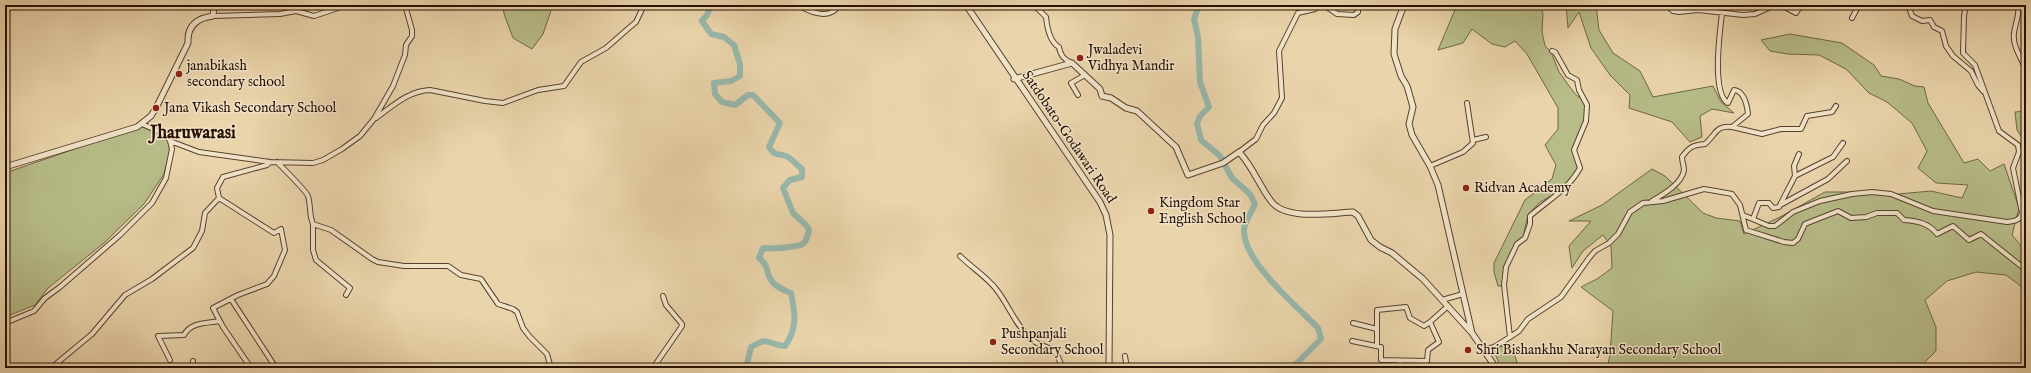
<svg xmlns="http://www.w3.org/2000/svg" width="2031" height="373" font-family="'IM FELL English',serif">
<rect width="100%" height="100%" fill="#ead4ab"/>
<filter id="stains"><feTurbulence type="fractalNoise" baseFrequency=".005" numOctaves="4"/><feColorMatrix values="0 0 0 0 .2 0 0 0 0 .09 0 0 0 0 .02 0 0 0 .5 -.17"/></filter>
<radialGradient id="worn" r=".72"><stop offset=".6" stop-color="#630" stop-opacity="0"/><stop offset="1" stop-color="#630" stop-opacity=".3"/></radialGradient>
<path fill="#b7bc88" stroke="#6e6646" d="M 503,5 L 553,5 L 543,34 L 532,49 L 513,38 L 504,14 Z
M 1457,5 L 1539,5 L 1543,13 L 1542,32 L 1545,46 L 1551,52 L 1559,72 L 1575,94 L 1583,100 L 1585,106 L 1585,122 L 1573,147 L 1578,171 L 1562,190 L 1540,202 L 1528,215 L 1523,237 L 1509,257 L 1502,286 L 1498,286 L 1494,272 L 1494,263 L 1525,200 L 1552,179 L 1556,165 L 1545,145 L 1558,129 L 1558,108 L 1527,54 L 1515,41 L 1505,47 L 1492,44 L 1472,29 L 1463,43 L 1438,50 Z
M 1566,5 L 1596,5 L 1599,30 L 1613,53 L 1640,71 L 1653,97 L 1713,86 L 1721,102 L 1734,113 L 1712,109 L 1700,116 L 1702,137 L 1690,142 L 1672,122 L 1629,108 L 1630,95 L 1610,75 L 1591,48 L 1579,12 L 1568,28 Z
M 1790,34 L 1842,43 L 1874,65 L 1881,76 L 1899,79 L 1915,86 L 1924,87 L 1928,103 L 1964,163 L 1978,159 L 1990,171 L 2004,164 L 2019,208 L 2012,235 L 2023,248 L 2026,246 L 2026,290 L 2006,275 L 1976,272 L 1947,281 L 1925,300 L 1936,327 L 1936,351 L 1919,368 L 1607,368 L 1610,355 L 1613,311 L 1581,287 L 1597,279 L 1612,268 L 1611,246 L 1603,235 L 1583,251 L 1572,268 L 1569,246 L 1591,221 L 1569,221 L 1602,205 L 1652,169 L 1665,176 L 1703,213 L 1716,218 L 1740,221 L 1744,234 L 1780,217 L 1825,192 L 1869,192 L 1887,195 L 1931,191 L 1962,198 L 1968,185 L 1936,183 L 1918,168 L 1927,151 L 1912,123 L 1887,102 L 1869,93 L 1846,69 L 1819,55 L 1788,54 L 1770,51 L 1761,40 Z
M 2026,111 L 2026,144 L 2017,130 L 2015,112 Z
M 144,125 L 166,135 L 171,146 L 164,174 L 144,204 L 104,243 L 48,288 L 35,305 L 5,317 L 5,173 Z
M 1511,344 L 1519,368 L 1501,368 L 1493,349 Z"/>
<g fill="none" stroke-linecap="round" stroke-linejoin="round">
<path stroke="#98b8ac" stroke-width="6" d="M 711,5 L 707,15 L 702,21 L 711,34 L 724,37 L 734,45 L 740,64 L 740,76 L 731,81 L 714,83 L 715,94 L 722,102 L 735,105 L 748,95 L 753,95 L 780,123 L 769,147 C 776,157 777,153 786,156 C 791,158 797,165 802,169 L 802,177 L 790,180 L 783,188 L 793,213 L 806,225 L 809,230 C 805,247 803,245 788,247 C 779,249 772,248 763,248 L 759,258 C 770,267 765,271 771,280 C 775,287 784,290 791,293 C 795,313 798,328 785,346 C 766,345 771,335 751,347 L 746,368
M 1199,5 L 1194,19 L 1198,37 L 1200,82 L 1209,107 L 1200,116 L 1197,124 L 1201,140 L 1220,156 L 1232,178 L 1250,194 L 1255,204 C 1252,211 1245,221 1244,229 C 1242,261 1297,306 1318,328 L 1321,339 L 1292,368"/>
<g stroke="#57412e" stroke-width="6">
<path id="minor" d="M 798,5 C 810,12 830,21 839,5
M 1034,5 L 1046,17 C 1047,27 1050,42 1059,47 C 1060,55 1064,60 1072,63
M 1324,5 L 1337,14 L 1354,15 L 1358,12 L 1358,5
M 1666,5 L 1673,11 L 1679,12 L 1698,10 L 1743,15 L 1755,14 L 1775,5
M 1781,5 L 1796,13 L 1801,5
M 1908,5 L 1912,16 L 1922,21 L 1930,20 L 1934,27 L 1942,31 L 1946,46 L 1953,56 L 1971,71 L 1978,85 L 1983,91
M 2018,5 C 2020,16 2015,23 2014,33 C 2012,46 2022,59 2026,70
M 213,16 L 280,14 L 296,11 L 314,16 L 347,5
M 1852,18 L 1859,5
M 1078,95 L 1071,83 L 1085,75
M 376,118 C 393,106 408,91 430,90 L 485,101 L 503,103 L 538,90 L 564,86 L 581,62 L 606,48 L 630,27 L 636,22 L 644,5
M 142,124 L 167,135 L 170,141 L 199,152 L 270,162 L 313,163 L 323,160 L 342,149 L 360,136 L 374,119 L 393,86 L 405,55 L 406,45 L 412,36 L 412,30 L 405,5
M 1732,127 L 1762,134 L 1781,129 L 1801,129 L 1807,116 L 1832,112 L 1836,106
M 1473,140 L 1486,137
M 1239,152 L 1256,139 L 1263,125 L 1274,113 L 1282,98 L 1279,51 L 1298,13 L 1315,9 L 1319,5
M 277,162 C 283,168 306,191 308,196 C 311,206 309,215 313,224 L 331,230 L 372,259 L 378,262 L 404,266 L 448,266 L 461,275 L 481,279 L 498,304 L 513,309 L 517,312 L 523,328 L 530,337 L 547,354 L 551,368
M 1430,166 L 1463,152 L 1473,143 L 1467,103
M 1795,176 L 1794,166 L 1799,154
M 219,198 L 274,233 L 281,229 L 285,250 L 274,276 L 267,284 L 238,295 L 213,308 L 223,327 L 251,368
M 1652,201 C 1662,195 1682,184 1684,170 C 1684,166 1682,162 1682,157 C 1689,147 1693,145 1705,144 C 1716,135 1715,125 1732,127 L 1748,114 C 1747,105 1744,91 1734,90 L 1728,103 C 1711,93 1720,31 1722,13
M 1782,204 L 1828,179 L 1847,161
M 1743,215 L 1769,226 L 1775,226 L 1793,212 L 1820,201 L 1852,194 L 1872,192 L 1891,194 L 1933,211 L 2007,222 C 2014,221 2020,221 2022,213 L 2013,168 L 2019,152 L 2018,145 L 1999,131 L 1975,65 L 1963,53 L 1964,16 L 1966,5
M 1753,219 L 1759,203 L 1769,203 L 1773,208 L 1779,207 L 1795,176 L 1833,157 L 1843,143
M 313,224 L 313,250 L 316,260 L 350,288 L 346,295
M 960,256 C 971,267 987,277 996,289 C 1009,305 1015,325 1031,339 C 1048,353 1054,340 1062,368
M 231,299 L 276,368
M 1442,300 L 1463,294
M 5,323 L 34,311 L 45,298 L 60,287 L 120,235 L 152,203 L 166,178 L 172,149 L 170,141
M 1353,323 L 1377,329
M 1510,337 L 1504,285 L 1506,267 L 1517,244 L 1525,238 L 1530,224 L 1530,216 C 1548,200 1568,190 1580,168 L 1574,150 L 1586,121 L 1587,105 L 1579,90 L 1577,80 L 1568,75 L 1555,52 L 1552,51
M 1352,341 L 1381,347 L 1381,360 L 1427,361 L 1428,350 L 1439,342 L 1430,322 L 1448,306
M 1377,346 L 1377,310 L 1406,307 L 1410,318 L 1424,326 L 1430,322
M 1483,350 L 1494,347 L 1510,337 L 1519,331 L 1528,319 L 1561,297 L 1589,258 L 1595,251 L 1609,243 L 1618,234 L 1630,212 L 1643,203 L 1663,201 L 1704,189 L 1727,193 L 1732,194 L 1740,205 L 1746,230 L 1784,242 L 1793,243 L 1798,239 L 1805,224 L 1838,211 L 1851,218 L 1866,217 L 1877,213 L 1897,213 L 1904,220 C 1917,221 1929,223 1937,234 L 1953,226 L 1969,240 L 1981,234 L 2026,270
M 1125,356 L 1127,368
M 170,360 L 158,336 L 184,335 C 191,322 207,323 220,321
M 1400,361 L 1401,368
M 51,368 L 92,334 L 125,295 L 152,279 L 193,248 L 202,231 L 205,213 L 219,198 L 217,188 L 223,177 L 267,165 L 270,162
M 192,368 L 193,361
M 653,368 L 682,326 L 682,324 L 666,305 L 663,296"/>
</g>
<g stroke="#57412e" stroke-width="7">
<path id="tertiary" d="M 966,5 L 1100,202 L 1106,215 L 1110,235 L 1109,368
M 1404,5 L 1395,29 L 1394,54 L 1401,76 L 1407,86 L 1413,107 L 1409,124 L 1412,135 L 1430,166 L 1438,185 L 1472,333 L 1496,368
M 1014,79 L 1072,63 L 1100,89 L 1102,96 L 1111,98 L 1126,108 L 1137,111 L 1176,147 L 1188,175 L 1223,163 L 1239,152 C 1253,167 1259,185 1271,201 C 1285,221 1331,213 1353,212 L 1358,216 L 1371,240 L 1380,247 L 1392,253 L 1423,279 L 1472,333
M 5,167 L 137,127 L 151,116 L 156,108 L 188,43 C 187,26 197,18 213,16 L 214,5
M 2020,368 L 2026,362"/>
</g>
<use href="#minor" stroke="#f1e3c8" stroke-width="4"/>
<use href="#tertiary" stroke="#f1e3c8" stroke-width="5"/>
</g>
<g fill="#8f2418" stroke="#f1e3c8" stroke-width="1.5">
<circle cx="1080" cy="58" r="4"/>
<circle cx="179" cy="74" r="4"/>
<circle cx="156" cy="108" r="4"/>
<circle cx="1466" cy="188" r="4"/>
<circle cx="1151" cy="211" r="4"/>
<circle cx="993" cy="342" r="4"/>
<circle cx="1468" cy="350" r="4"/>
</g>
<g text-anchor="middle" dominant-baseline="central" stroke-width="3" stroke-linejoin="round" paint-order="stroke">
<g font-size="14" fill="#261004" stroke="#f1e3c8" text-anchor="start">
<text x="1088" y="50">Jwaladevi<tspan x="1088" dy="16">Vidhya Mandir</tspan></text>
<text x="187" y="66">janabikash<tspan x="187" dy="16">secondary school</tspan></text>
<text x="164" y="108">Jana Vikash Secondary School</text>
<text x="1474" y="188">Ridvan Academy</text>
<text x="1159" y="203">Kingdom Star<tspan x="1159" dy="16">English School</tspan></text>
<text x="1001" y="334">Pushpanjali<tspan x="1001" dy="16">Secondary School</tspan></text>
<text x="1476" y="350">Shri Bishankhu Narayan Secondary School</text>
</g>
<g font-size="14" fill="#261004" stroke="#f1e3c8">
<text transform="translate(1069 137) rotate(56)">Satdobato-Godawari Road</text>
</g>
<g font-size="18" font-weight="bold" fill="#261004" stroke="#f1e3c8">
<text x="193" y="133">Jharuwarasi</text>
</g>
</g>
<rect width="2031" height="373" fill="none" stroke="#ead4ab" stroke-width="20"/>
<rect x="6" y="6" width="2019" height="361" fill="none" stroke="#261004" stroke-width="2"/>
<rect x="10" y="10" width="2011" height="353" fill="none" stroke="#261004"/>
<rect width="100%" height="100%" filter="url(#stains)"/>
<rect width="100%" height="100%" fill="url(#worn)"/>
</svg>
